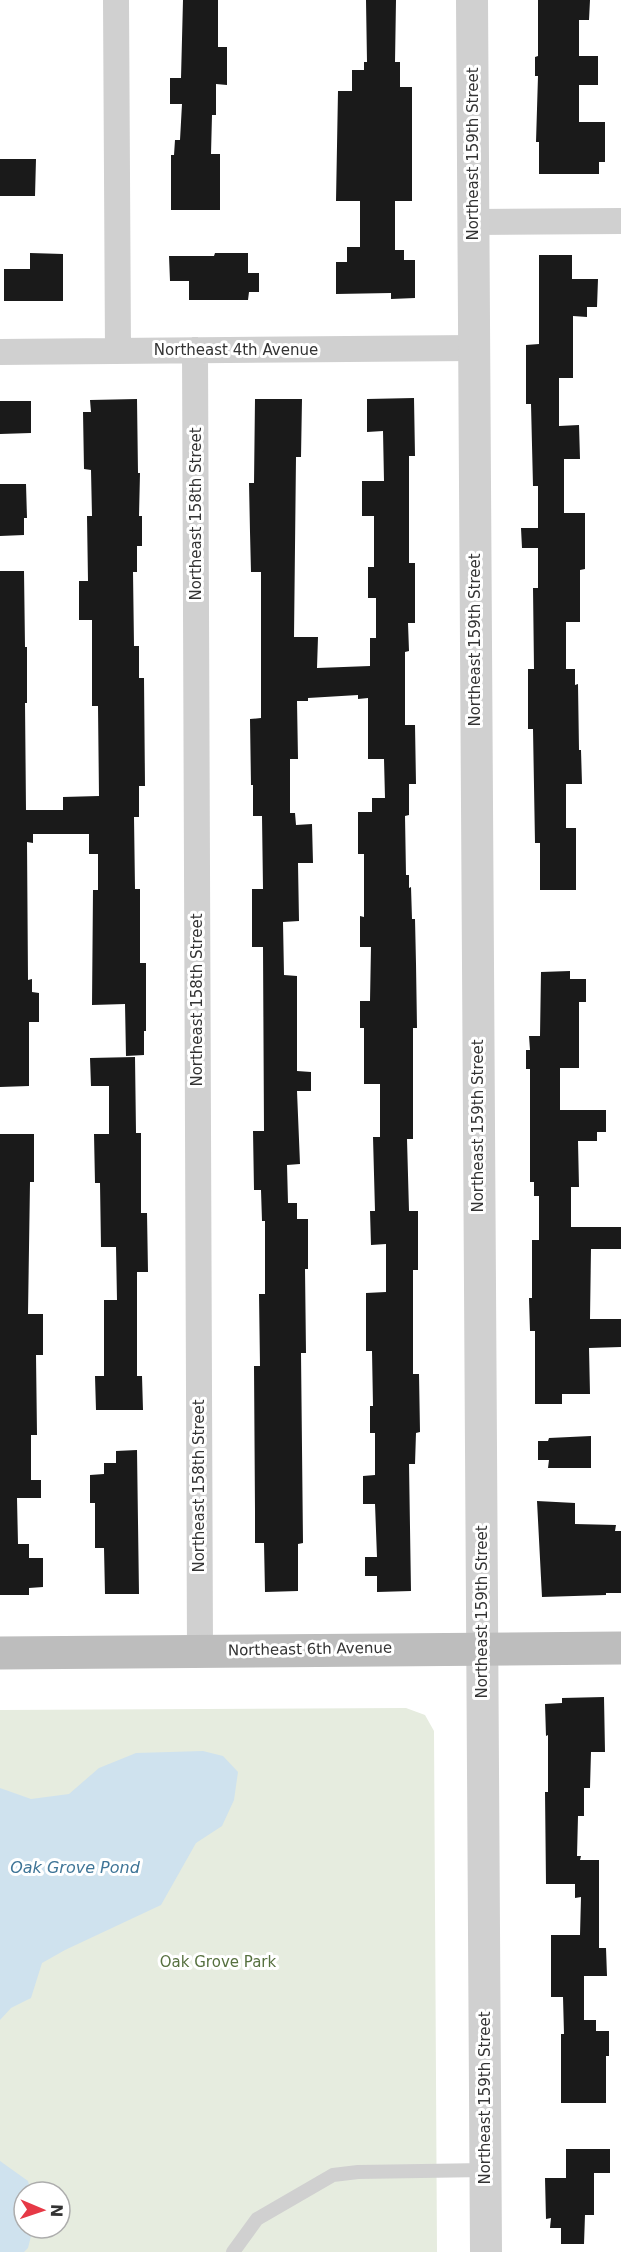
<svg xmlns="http://www.w3.org/2000/svg" width="621" height="2252" font-family="'DejaVu Sans',sans-serif">
<rect width="100%" height="100%" fill="#fff"/>
<path fill="#e6ecdf" fill-rule="evenodd" d="M 406,1708 L 425,1715 L 434,1731 L 437,2252 L 0,2252 L 0,1710 ZM 24,2192 L 60,2192 L 60,2228 L 24,2228 Z"/>
<path fill="#cfe2ee" d="M 203,1751 L 223,1756 L 238,1772 L 234,1800 L 222,1826 L 196,1843 L 161,1905 L 65,1950 L 42,1963 L 31,1998 L 11,2008 L 0,2020 L 0,1788 L 31,1799 L 69,1794 L 99,1768 L 136,1753 Z
M 0,2161 L 28,2181 L 31,2192 L 24,2192 L 24,2228 L 33,2228 L 28,2248 L 24,2252 L 0,2252 Z"/>
<path fill="#1a1a1a" d="M 183,0 L 218,0 L 218,47 L 227,47 L 227,85 L 216,84 L 216,115 L 212,115 L 211,154 L 220,154 L 220,210 L 171,210 L 171,155 L 174,155 L 175,140 L 180,140 L 182,104 L 170,104 L 170,78 L 181,78 Z
M 366,0 L 396,0 L 395,62 L 400,62 L 400,87 L 412,87 L 412,201 L 395,201 L 395,250 L 404,250 L 404,260 L 415,260 L 415,298 L 391,299 L 391,293 L 336,294 L 336,262 L 347,262 L 347,247 L 360,247 L 360,201 L 336,201 L 338,91 L 352,91 L 352,70 L 364,70 L 364,62 L 367,62 Z
M 538,0 L 590,0 L 589,20 L 579,20 L 579,56 L 598,56 L 598,85 L 579,85 L 579,122 L 605,122 L 605,162 L 599,162 L 599,174 L 539,174 L 539,142 L 536,142 L 538,76 L 535,76 L 535,57 L 538,56 Z
M 0,159 L 36,159 L 35,196 L 0,196 Z
M 30,253 L 63,254 L 63,301 L 4,301 L 4,269 L 30,269 Z
M 215,253 L 248,253 L 248,273 L 259,273 L 259,292 L 249,292 L 248,300 L 189,300 L 189,281 L 170,281 L 169,256 L 214,256 Z
M 539,255 L 572,255 L 572,279 L 598,279 L 597,307 L 587,307 L 587,317 L 573,316 L 573,378 L 559,378 L 559,426 L 579,425 L 580,459 L 564,459 L 564,513 L 585,513 L 585,569 L 580,570 L 580,622 L 566,622 L 566,669 L 575,669 L 575,685 L 578,684 L 579,750 L 581,750 L 582,784 L 566,784 L 566,828 L 576,828 L 576,890 L 540,890 L 540,843 L 535,843 L 533,729 L 528,729 L 528,669 L 534,669 L 533,588 L 538,588 L 538,548 L 522,548 L 521,528 L 538,528 L 538,486 L 533,486 L 531,404 L 526,404 L 526,345 L 539,344 Z
M 414,398 L 415,456 L 409,456 L 409,563 L 415,563 L 415,623 L 408,623 L 409,651 L 405,652 L 405,725 L 415,725 L 416,784 L 409,784 L 409,815 L 405,816 L 406,875 L 409,875 L 409,888 L 411,887 L 412,919 L 415,919 L 416,964 L 417,1028 L 413,1028 L 413,1139 L 407,1139 L 409,1211 L 418,1211 L 418,1270 L 413,1270 L 413,1374 L 419,1374 L 420,1432 L 416,1433 L 415,1464 L 409,1464 L 411,1591 L 377,1592 L 377,1576 L 365,1576 L 365,1557 L 377,1557 L 375,1504 L 363,1504 L 363,1476 L 375,1475 L 375,1433 L 370,1433 L 370,1406 L 373,1406 L 372,1351 L 366,1351 L 366,1293 L 386,1292 L 386,1244 L 371,1245 L 370,1211 L 375,1211 L 373,1137 L 380,1137 L 380,1084 L 364,1084 L 364,1028 L 360,1028 L 360,1001 L 370,1001 L 371,947 L 360,947 L 360,916 L 364,917 L 364,854 L 358,854 L 358,812 L 372,812 L 372,798 L 385,798 L 384,759 L 368,759 L 368,698 L 358,699 L 358,695 L 308,698 L 308,701 L 297,701 L 298,759 L 290,759 L 290,813 L 295,813 L 296,825 L 312,824 L 313,863 L 298,863 L 299,921 L 283,922 L 284,975 L 297,976 L 297,1071 L 311,1072 L 311,1091 L 297,1091 L 300,1164 L 287,1165 L 288,1203 L 297,1203 L 297,1219 L 308,1219 L 308,1269 L 305,1269 L 306,1353 L 301,1353 L 303,1543 L 298,1544 L 298,1591 L 265,1592 L 264,1543 L 255,1543 L 255,1511 L 254,1366 L 260,1366 L 259,1294 L 265,1294 L 265,1221 L 262,1221 L 261,1190 L 254,1190 L 253,1131 L 264,1131 L 263,947 L 252,947 L 252,889 L 263,889 L 262,816 L 253,816 L 253,785 L 251,785 L 250,719 L 261,718 L 261,572 L 251,572 L 250,532 L 249,483 L 254,483 L 255,399 L 302,399 L 301,457 L 296,457 L 294,637 L 318,637 L 317,668 L 370,666 L 370,638 L 376,638 L 376,598 L 368,598 L 368,567 L 374,567 L 374,516 L 362,516 L 362,481 L 384,481 L 383,431 L 367,432 L 367,399 Z
M 137,399 L 138,473 L 140,473 L 139,516 L 142,516 L 142,546 L 137,546 L 137,572 L 133,572 L 134,646 L 139,646 L 139,678 L 144,678 L 145,786 L 139,786 L 139,817 L 134,817 L 135,889 L 140,889 L 140,963 L 146,963 L 146,1031 L 144,1031 L 144,1055 L 126,1056 L 125,1004 L 92,1005 L 93,890 L 98,890 L 98,854 L 89,854 L 89,834 L 33,834 L 33,843 L 27,842 L 28,980 L 32,979 L 32,992 L 39,993 L 39,1022 L 29,1022 L 29,1086 L 0,1087 L 0,571 L 24,571 L 25,647 L 27,647 L 27,703 L 25,703 L 26,810 L 63,810 L 63,797 L 99,796 L 98,706 L 92,706 L 92,620 L 79,620 L 79,581 L 88,581 L 87,516 L 92,516 L 91,470 L 84,469 L 83,412 L 91,412 L 90,400 Z
M 0,401 L 31,401 L 31,433 L 0,434 Z
M 0,484 L 26,484 L 27,518 L 24,518 L 24,535 L 0,536 Z
M 570,971 L 570,979 L 586,979 L 586,1002 L 579,1002 L 579,1068 L 560,1068 L 560,1110 L 606,1110 L 606,1132 L 597,1132 L 597,1141 L 578,1141 L 579,1187 L 571,1187 L 571,1227 L 621,1227 L 621,1249 L 591,1249 L 590,1319 L 621,1319 L 621,1347 L 589,1348 L 590,1394 L 562,1394 L 562,1404 L 535,1404 L 535,1331 L 530,1331 L 529,1298 L 532,1298 L 532,1240 L 539,1240 L 539,1196 L 534,1196 L 534,1182 L 530,1182 L 530,1069 L 526,1069 L 526,1050 L 530,1050 L 529,1036 L 540,1036 L 541,972 Z
M 135,1057 L 136,1133 L 141,1133 L 141,1213 L 147,1213 L 148,1272 L 137,1272 L 137,1376 L 142,1376 L 143,1410 L 96,1410 L 95,1376 L 104,1376 L 104,1300 L 117,1300 L 116,1247 L 101,1247 L 100,1183 L 95,1183 L 94,1134 L 109,1134 L 109,1086 L 91,1086 L 90,1058 Z
M 0,1134 L 34,1134 L 34,1182 L 30,1182 L 28,1314 L 43,1314 L 43,1355 L 36,1355 L 37,1435 L 31,1435 L 31,1480 L 41,1480 L 41,1498 L 17,1498 L 18,1544 L 29,1544 L 29,1558 L 43,1558 L 43,1587 L 29,1588 L 29,1595 L 0,1595 Z
M 591,1436 L 591,1468 L 548,1468 L 549,1460 L 538,1460 L 538,1441 L 548,1441 L 549,1438 Z
M 137,1450 L 139,1594 L 105,1594 L 104,1548 L 95,1548 L 95,1503 L 90,1503 L 90,1475 L 104,1474 L 104,1463 L 116,1463 L 116,1451 Z
M 537,1501 L 575,1503 L 575,1524 L 616,1525 L 615,1531 L 621,1531 L 621,1593 L 606,1593 L 606,1595 L 542,1597 Z
M 604,1697 L 605,1752 L 591,1752 L 590,1788 L 584,1788 L 584,1816 L 578,1816 L 577,1856 L 581,1856 L 580,1860 L 599,1860 L 599,1948 L 606,1948 L 607,1976 L 584,1976 L 584,2020 L 596,2020 L 596,2031 L 609,2031 L 609,2056 L 606,2056 L 606,2103 L 561,2103 L 561,2034 L 564,2034 L 563,1997 L 551,1997 L 551,1935 L 580,1935 L 581,1897 L 575,1898 L 575,1884 L 546,1884 L 545,1792 L 548,1792 L 548,1735 L 546,1736 L 545,1704 L 562,1703 L 562,1698 Z
M 566,2149 L 610,2149 L 610,2173 L 594,2173 L 594,2215 L 585,2215 L 584,2244 L 561,2244 L 561,2228 L 550,2228 L 551,2218 L 546,2219 L 545,2178 L 566,2178 Z"/>
<g fill="none" stroke-linecap="round" stroke-linejoin="round">
<path stroke="#d0d0d0" stroke-width="14" d="M 233,2252 L 257,2219 L 333,2175 L 358,2172 L 485,2170"/>
<path stroke="#d0d0d0" stroke-width="26" d="M 116,0 L 118,351
M 473,222 L 621,221
M 195,350 L 200,1650
M 0,352 L 473,348"/>
<path stroke="#d0d0d0" stroke-width="32" d="M 472,0 L 486,2252"/>
<path stroke="#bdbdbd" stroke-width="33" d="M 0,1653 L 621,1648"/>
</g>
<g text-anchor="middle" dominant-baseline="central" stroke-width="6" stroke-linejoin="round" paint-order="stroke">
<g font-size="15" fill="#333" stroke="#fff">
<text transform="translate(473 154) rotate(-90)">Northeast 159th Street</text>
<text x="236" y="350">Northeast 4th Avenue</text>
<text transform="translate(196 514) rotate(-90)">Northeast 158th Street</text>
<text transform="translate(475 640) rotate(-90)">Northeast 159th Street</text>
<text transform="translate(197 1000) rotate(-90)">Northeast 158th Street</text>
<text transform="translate(478 1126) rotate(-90)">Northeast 159th Street</text>
<text transform="translate(199 1486) rotate(-90)">Northeast 158th Street</text>
<text transform="translate(482 1612) rotate(-90)">Northeast 159th Street</text>
<text transform="translate(310 1649) rotate(-1)">Northeast 6th Avenue</text>
<text transform="translate(485 2098) rotate(-90)">Northeast 159th Street</text>
</g>
<g font-size="15" fill="#56703f" stroke="#fff">
<text x="218" y="1962">Oak Grove Park</text>
</g>
<g font-size="16" font-style="italic" fill="#3f7597" stroke="#fff">
<text x="75" y="1867">Oak Grove Pond</text>
</g>
</g>
<g transform="translate(42 2210) rotate(92)"><circle r="28" fill="#ffffff" stroke="#adadad" stroke-width="1.5"/>
<path d="M0-4.5L10 22L0 15L-10 22Z" fill="#e63946"/>
<text y="-9" font-size="16" font-weight="bold" text-anchor="middle" fill="#333333">N</text>
</g>
</svg>
